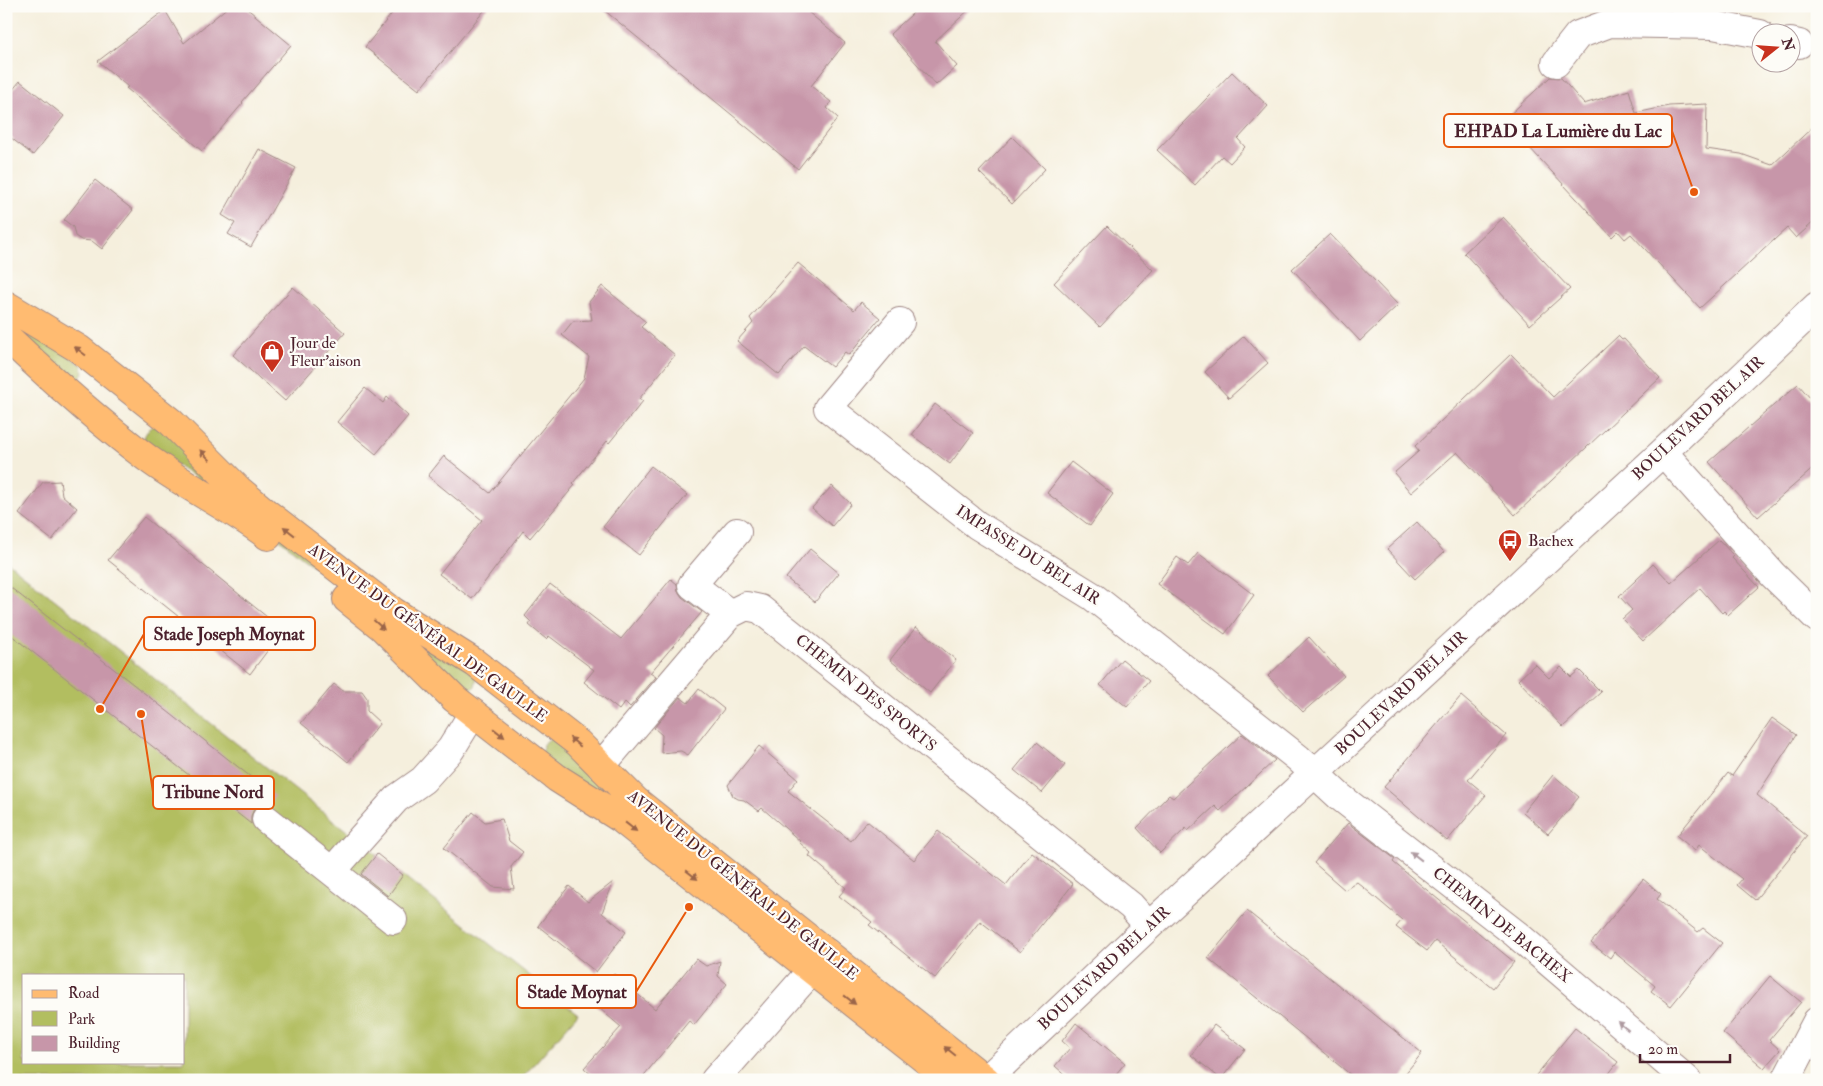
<svg xmlns="http://www.w3.org/2000/svg" width="1823" height="1086" font-family="'IM FELL Double Pica',serif">
<rect width="100%" height="100%" fill="#fdfcf7"/>
<filter id="ink" filterUnits="userSpaceOnUse"><feTurbulence type="fractalNoise" baseFrequency=".02" numOctaves="2"/><feDisplacementMap in="SourceGraphic" scale="10" xChannelSelector="R" yChannelSelector="G"/><feConvolveMatrix kernelMatrix="1 2 1 2 8 2 1 2 1" color-interpolation-filters="sRGB"/></filter>
<filter id="wash" filterUnits="userSpaceOnUse"><feTurbulence type="fractalNoise" baseFrequency=".0096" numOctaves="4" result="noise"/><feDisplacementMap in="SourceGraphic" scale="20" xChannelSelector="R" yChannelSelector="G"/><feGaussianBlur stdDeviation="1.12" result="paint"/><feColorMatrix in="noise" values="0 0 0 0 0 0 0 0 0 0 0 0 0 0 0 0 0 1.4 0 .05"/><feComposite in="paint" operator="in"/></filter>
<g filter="url(#wash)">
<rect width="100%" height="100%" fill="#f5efdd"/>
<path fill="#b2be60" stroke="#7e6e46" fill-rule="evenodd" d="M 6,314 L 82,365 L 83,373 L 77,381 L 65,382 L 6,324 Z
M 159,425 L 477,677 L 475,686 L 466,696 L 402,635 L 223,495 L 146,445 L 144,437 L 150,427 Z
M 6,561 L 578,1014 L 520,1080 L 6,1080 ZM 24,975 L 184,975 L 184,1062 L 24,1062 Z
M 551,738 L 768,916 L 542,758 L 543,744 Z"/>
<g id="blocks">
<path fill="#c796a9" d="M 229,6 L 244,6 L 291,45 L 242,102 L 243,103 L 202,151 L 126,88 L 128,87 L 98,61 L 165,10 L 184,43 Z
M 398,6 L 488,6 L 419,90 L 365,47 Z
M 599,6 L 801,6 L 845,43 L 811,86 L 831,102 L 827,108 L 838,118 L 798,169 Z
M 921,6 L 973,6 L 935,41 L 957,66 L 936,85 L 890,34 Z
M 1232,72 L 1268,106 L 1238,139 L 1245,147 L 1230,163 L 1222,156 L 1195,185 L 1157,150 Z
M 1550,77 L 1561,78 L 1584,104 L 1629,90 L 1636,113 L 1669,106 L 1707,104 L 1706,149 L 1741,154 L 1772,165 L 1817,123 L 1817,219 L 1796,238 L 1787,228 L 1700,308 L 1631,234 L 1625,239 L 1618,231 L 1612,237 L 1504,120 Z
M 20,81 L 64,116 L 33,155 L 6,134 L 6,98 Z
M 1012,137 L 1045,169 L 1012,204 L 979,172 Z
M 259,149 L 296,168 L 251,247 L 228,234 L 235,223 L 222,215 Z
M 95,180 L 133,210 L 102,249 L 92,241 L 81,240 L 75,236 L 73,227 L 64,220 Z
M 1503,217 L 1570,289 L 1530,325 L 1464,253 Z
M 1107,226 L 1153,270 L 1100,327 L 1054,283 Z
M 1330,234 L 1398,305 L 1360,341 L 1292,269 Z
M 798,263 L 854,310 L 861,302 L 880,318 L 849,355 L 845,352 L 832,367 L 804,346 L 779,375 L 737,341 L 753,323 L 750,318 Z
M 602,286 L 646,322 L 641,327 L 675,355 L 639,399 L 643,401 L 609,443 L 607,441 L 573,483 L 575,485 L 530,538 L 523,531 L 472,599 L 439,574 L 482,520 L 428,476 L 444,456 L 490,493 L 584,378 L 589,357 L 562,335 L 573,321 L 592,320 L 589,302 Z
M 293,287 L 345,333 L 285,401 L 233,355 Z
M 1244,336 L 1268,363 L 1229,398 L 1205,372 Z
M 1618,336 L 1622,340 L 1624,339 L 1660,378 L 1515,515 L 1457,452 L 1411,493 L 1394,473 L 1419,451 L 1415,446 L 1511,354 L 1553,397 Z
M 1798,384 L 1817,406 L 1817,465 L 1758,517 L 1709,462 Z
M 365,388 L 383,403 L 387,397 L 408,416 L 376,454 L 337,422 Z
M 935,404 L 973,433 L 950,464 L 912,435 Z
M 1071,462 L 1113,494 L 1090,526 L 1047,493 Z
M 651,466 L 687,495 L 639,555 L 603,527 Z
M 60,481 L 62,495 L 77,508 L 52,540 L 19,514 L 43,482 Z
M 832,486 L 851,504 L 832,526 L 812,508 Z
M 144,517 L 283,630 L 250,674 L 108,560 Z
M 1417,522 L 1444,552 L 1415,579 L 1387,549 Z
M 1719,540 L 1734,556 L 1732,558 L 1759,587 L 1728,615 L 1724,611 L 1722,613 L 1700,588 L 1643,641 L 1622,619 L 1632,610 L 1619,596 L 1653,564 L 1671,583 Z
M 810,549 L 839,573 L 815,602 L 786,578 Z
M 1198,553 L 1254,595 L 1225,634 L 1157,584 L 1177,557 L 1188,565 Z
M 671,579 L 677,584 L 678,591 L 682,597 L 702,612 L 650,673 L 656,677 L 630,707 L 625,702 L 619,710 L 584,682 L 594,670 L 549,636 L 546,639 L 529,625 L 531,622 L 525,616 L 550,584 L 621,639 Z
M 6,584 L 275,796 L 269,804 L 261,804 L 254,809 L 251,816 L 251,824 L 6,631 Z
M 916,627 L 956,660 L 930,693 L 890,660 Z
M 1309,637 L 1344,676 L 1303,712 L 1268,676 Z
M 1122,659 L 1149,681 L 1127,707 L 1100,685 Z
M 1535,664 L 1549,678 L 1561,667 L 1571,677 L 1579,670 L 1601,692 L 1563,727 L 1518,680 Z
M 334,684 L 343,691 L 362,691 L 367,698 L 367,711 L 380,723 L 348,762 L 301,723 Z
M 699,689 L 724,709 L 688,755 L 681,751 L 661,753 L 662,735 L 654,728 L 680,697 L 688,703 Z
M 1461,696 L 1506,735 L 1468,780 L 1486,795 L 1447,841 L 1384,787 Z
M 1772,718 L 1796,735 L 1757,795 L 1807,836 L 1755,900 L 1737,885 L 1742,879 L 1699,845 L 1695,851 L 1677,836 L 1728,773 L 1732,776 Z
M 1242,734 L 1275,760 L 1220,811 L 1215,806 L 1188,831 L 1186,828 L 1160,853 L 1137,828 L 1169,795 L 1173,798 Z
M 1037,742 L 1065,765 L 1042,793 L 1014,770 Z
M 759,746 L 798,779 L 788,791 L 851,841 L 867,821 L 914,860 L 938,831 L 1006,885 L 1032,852 L 1073,884 L 1020,952 L 980,921 L 935,978 L 869,925 L 872,922 L 839,896 L 846,888 L 809,856 L 811,853 L 799,842 L 800,841 L 762,808 L 759,811 L 744,800 L 738,799 L 733,796 L 728,785 Z
M 1553,775 L 1579,797 L 1548,834 L 1523,812 Z
M 473,812 L 485,822 L 502,819 L 509,841 L 523,852 L 511,867 L 514,889 L 493,887 L 444,848 Z
M 1348,823 L 1395,859 L 1393,862 L 1514,962 L 1493,988 L 1435,941 L 1427,951 L 1396,927 L 1402,920 L 1357,882 L 1345,890 L 1314,863 Z
M 377,854 L 403,875 L 388,896 L 361,874 Z
M 1643,879 L 1661,894 L 1657,899 L 1698,932 L 1703,928 L 1722,943 L 1671,1006 L 1651,991 L 1655,986 L 1614,952 L 1610,958 L 1591,943 Z
M 613,882 L 602,913 L 626,932 L 596,972 L 538,926 L 569,886 L 588,902 Z
M 1247,911 L 1422,1053 L 1400,1080 L 1357,1080 L 1208,958 Z
M 696,959 L 706,966 L 720,961 L 718,976 L 727,984 L 694,1025 L 689,1021 L 640,1080 L 597,1080 L 584,1068 L 621,1027 L 591,1001 L 614,974 L 655,1009 Z
M 1770,976 L 1801,1002 L 1769,1040 L 1780,1050 L 1764,1068 L 1723,1033 Z
M 1076,1023 L 1125,1063 L 1111,1080 L 1071,1080 L 1055,1066 L 1070,1048 L 1062,1041 Z
M 1214,1025 L 1245,1049 L 1221,1079 L 1191,1055 Z
M 1575,1028 L 1618,1062 L 1604,1080 L 1532,1080 Z"/>
</g>
</g>
<g filter="url(#ink)">
<use href="#blocks" fill-opacity="0" stroke="#a08784" stroke-width="1"/>
<g fill="none" stroke-linecap="round" stroke-linejoin="round">
<g stroke="#a08784" stroke-width="30">
<path id="minor" d="M 1790,42 L 1799,44
M 1556,63 L 1578,35 L 1610,23 L 1713,25 L 1760,34
M 900,322 L 828,408 L 977,525 L 1092,596 L 1298,758 L 1339,796 L 1516,934 L 1687,1080
M 1663,452 L 1773,575 L 1817,618
M 730,614 L 692,585 L 737,532
M 601,766 L 730,614 L 746,606 L 760,609 L 1131,906 L 1149,926
M 266,819 L 393,920
M 332,871 L 396,799 L 423,780 L 451,749 L 473,713
M 715,1080 L 827,953
M 986,1080 L 1149,926 L 1663,452 L 1817,306
M 1786,1080 L 1817,1021"/>
</g>
<g stroke="#a08784" stroke-width="30">
<path id="major" d="M 6,305 L 79,349 L 171,422 L 239,490 L 264,511 L 394,612 L 475,663 L 578,743 L 636,801 L 986,1080
M 6,336 C 51,379 97,421 147,458 C 186,487 230,507 268,536
M 347,599 L 382,627 L 455,699 L 557,778 L 620,818 L 951,1080"/>
</g>
<use href="#minor" stroke="#fff" stroke-width="28"/>
<use href="#major" stroke="#ffbb71" stroke-width="28"/>
</g>
<defs><path id="oneway-solid" d="M-6-.8H1V-3.2L6.5 0L1 3.2V.8H-6Z" transform="scale(1.25)"/></defs>
<g fill="#9b654a">
<use href="#oneway-solid" transform="translate(80 351) rotate(-143)"/>
<use href="#oneway-solid" transform="translate(205 455) rotate(-135)"/>
<use href="#oneway-solid" transform="translate(289 531) rotate(-142)"/>
<use href="#oneway-solid" transform="translate(379 625) rotate(42)"/>
<use href="#oneway-solid" transform="translate(499 733) rotate(38)"/>
<use href="#oneway-solid" transform="translate(575 742) rotate(-140)"/>
<use href="#oneway-solid" transform="translate(631 827) rotate(38)"/>
<use href="#oneway-solid" transform="translate(692 875) rotate(38)"/>
<use href="#oneway-solid" transform="translate(850 1000) rotate(38)"/>
<use href="#oneway-solid" transform="translate(950 1051) rotate(-141)"/>
</g>
<g fill="#ae9aa0">
<use href="#oneway-solid" transform="translate(1416 856) rotate(-142)"/>
<use href="#oneway-solid" transform="translate(1623 1026) rotate(-140)"/>
</g>
</g>
<defs>
<g id="shop-pin" transform="scale(1.25)"><path d="M0 17L-7.5 6A9.5 9.5 0 1 1 7.5 6Z" fill="#c8321e" stroke="#fdfcf7"/><path d="M-5-2.5h2.3a2.7 3.5 0 0 1 5.4 0H5L5.5 6h-11ZM-1.5-2.5h3a1.5 2.3 0 0 0-3 0Z" fill="#fff"/></g>
<g id="bus-pin" transform="scale(1.25)"><path d="M0 17L-7.5 6A9.5 9.5 0 1 1 7.5 6Z" fill="#c8321e" stroke="#fdfcf7"/><path d="M-5-6H5V4H4V6H2V4H-2V6H-4V4H-5ZM-3.5-4V0h7V-4ZM-3.5 1.2v1.5H-2V1.2ZM2 1.2v1.5H3.5V1.2Z" fill="#fff"/></g>
</defs>
<g fill-rule="evenodd">
<use href="#shop-pin" x="272" y="352"/>
<use href="#bus-pin" x="1510" y="541"/>
</g>
<g text-anchor="middle" dominant-baseline="central" stroke-width="4.5" stroke-linejoin="round" paint-order="stroke">
<g font-size="16" fill="#4a1f2b" stroke="#fdfcf7" text-anchor="start">
<text x="290" y="343">Jour de<tspan x="290" dy="18">Fleur'aison</tspan></text>
<text x="1528" y="541">Bachex</text>
</g>
<g font-size="16" fill="#4a1f2b" stroke="#fdfcf7">
<text transform="translate(1698 418) rotate(-43)">BOULEVARD BEL AIR</text>
<text transform="translate(1028 555) rotate(33)">IMPASSE DU BEL AIR</text>
<text transform="translate(428 633) rotate(36)">AVENUE DU GÉNÉRAL DE GAULLE</text>
<text transform="translate(866 693) rotate(39)">CHEMIN DES SPORTS</text>
<text transform="translate(1401 693) rotate(-43)">BOULEVARD BEL AIR</text>
<text transform="translate(743 885) rotate(39)">AVENUE DU GÉNÉRAL DE GAULLE</text>
<text transform="translate(1502 925) rotate(39)">CHEMIN DE BACHEX</text>
<text transform="translate(1104 968) rotate(-43)">BOULEVARD BEL AIR</text>
</g>
</g>
<path fill="none" stroke="#e8590c" stroke-width="2" d="M1694 192L1672 131M100 709L144 634M141 714L153 792M689 907L636 992"/>
<g fill="#e8590c" stroke="#fdfcf7" stroke-width="2">
<circle cx="1694" cy="192" r="5"/>
<circle cx="100" cy="709" r="5"/>
<circle cx="141" cy="714" r="5"/>
<circle cx="689" cy="907" r="5"/>
</g>
<g fill="#fdfcf7" stroke="#e8590c" stroke-width="2">
<rect x="1444" y="114" width="228" height="33" rx="5"/>
<rect x="144" y="617" width="171" height="33" rx="5"/>
<rect x="153" y="776" width="121" height="33" rx="5"/>
<rect x="517" y="975" width="119" height="33" rx="5"/>
</g>
<g font-size="18" text-anchor="middle" font-weight="bold" fill="#4a1f2b">
<text x="1558" y="137">EHPAD La Lumière du Lac</text>
<text x="229" y="640">Stade Joseph Moynat</text>
<text x="213" y="798">Tribune Nord</text>
<text x="577" y="998">Stade Moynat</text>
</g>
<rect width="1823" height="1086" fill="none" stroke="#fdfcf7" stroke-width="25"/>
<rect x="22" y="974" width="162" height="90" fill="#fdfcf7" stroke="#b5a4a5"/>
<rect x="32" y="990" width="25" height="8" fill="#ffbb71" stroke="#b5a4a5"/>
<text x="68" y="998" font-size="15" fill="#4a1f2b">Road</text>
<rect x="32" y="1011" width="25" height="15" fill="#b2be60" stroke="#b5a4a5"/>
<text x="68" y="1024" font-size="15" fill="#4a1f2b">Park</text>
<rect x="32" y="1036" width="25" height="15" fill="#c796a9" stroke="#b5a4a5"/>
<text x="68" y="1048" font-size="15" fill="#4a1f2b">Building</text>
<g transform="translate(1776 48) rotate(73)"><circle r="24" fill="#fdfcf7" stroke="#b5a4a5"/>
<path d="M0-4L9 19L0 12L-9 19Z" fill="#c8321e"/>
<text y="-8" font-size="14" font-weight="bold" text-anchor="middle" fill="#4a1f2b">N</text>
</g>
<path d="M1640 1054v8h90v-8" fill="none" stroke="#4a1f2b" stroke-width="2.5"/>
<text x="1648" y="1054" font-size="15" fill="#4a1f2b" stroke="#fdfcf7" stroke-width="4" paint-order="stroke">20 m</text>
</svg>
